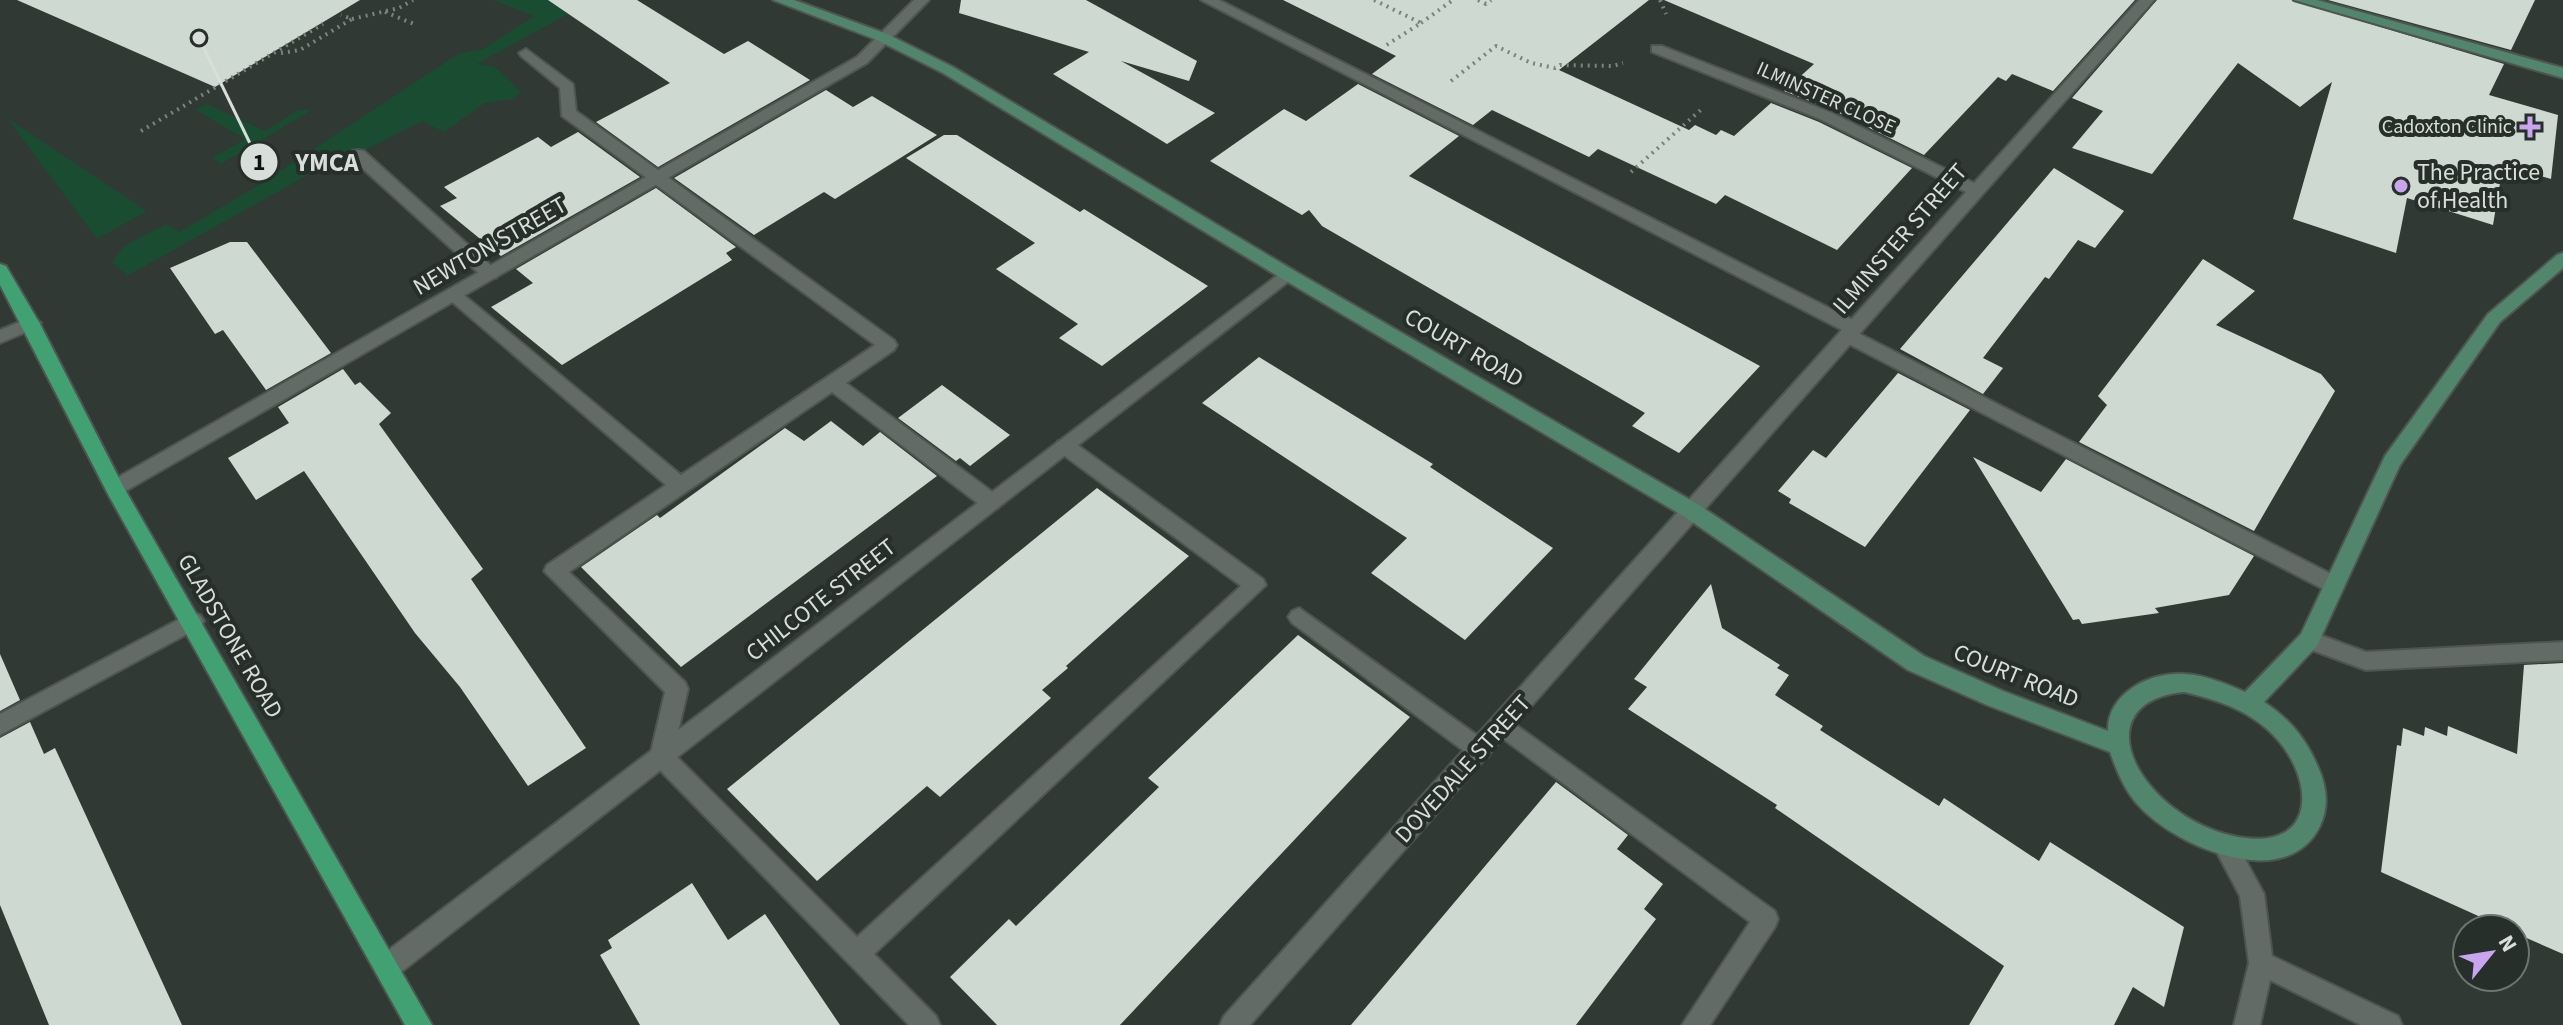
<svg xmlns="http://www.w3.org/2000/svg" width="2563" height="1025" font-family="'Source Sans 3',sans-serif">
<rect width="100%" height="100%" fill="#303933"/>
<path fill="#194c31" d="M 493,0 L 580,0 L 588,3 L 477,64 L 495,67 L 521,91 L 514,99 L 485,103 L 444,132 L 422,121 L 343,161 L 340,157 L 127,276 L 112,262 L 124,246 L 166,224 L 179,232 L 259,185 L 458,54 L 483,49 L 534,16 Z
M 207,104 L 265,131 L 298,110 L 312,110 L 221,164 L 212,158 L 245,139 L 194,109 Z
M 7,118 L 147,211 L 97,239 Z"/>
<path fill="#ced9d1" d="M 17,0 L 360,0 L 215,87 Z
M 548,0 L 637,0 L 724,54 L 748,41 L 810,80 L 658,167 L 596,122 L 670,83 Z
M 961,0 L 1086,0 L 1197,61 L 1189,81 L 1121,61 L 1215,113 L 1167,144 L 1053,74 L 1089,52 L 959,13 Z
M 1283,0 L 1649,0 L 1559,70 L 1689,130 L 1695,125 L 1716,135 L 1721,130 L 1734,136 L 1771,103 L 1819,122 L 1912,168 L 1837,250 L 1725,195 L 1716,204 L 1598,149 L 1589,157 L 1492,110 L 1473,125 L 1372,74 L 1396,56 Z
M 1664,0 L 2135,0 L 2053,91 L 2012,74 L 2006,81 L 1998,77 L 1924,155 L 1833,110 L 1784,91 L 1814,64 Z
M 2157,0 L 2291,0 L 2504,64 L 2489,95 L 2558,115 L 2551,179 L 2503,165 L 2493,225 L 2407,198 L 2396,253 L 2293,219 L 2332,82 L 2300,107 L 2238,63 L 2152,174 L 2072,148 L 2103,111 L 2072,98 Z
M 2328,0 L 2535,0 L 2511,50 Z
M 1358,84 L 1459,136 L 1409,176 L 1760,366 L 1679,453 L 1632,426 L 1645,413 L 1322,226 L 1309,210 L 1302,215 L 1210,161 L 1284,109 L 1306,121 Z
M 826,90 L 853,107 L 872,96 L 937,135 L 835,199 L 824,192 L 754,235 L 674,178 Z
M 578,132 L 640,177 L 501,256 L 440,206 L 457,198 L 444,187 L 538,137 L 551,147 Z
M 944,135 L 957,135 L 1080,212 L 1084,209 L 1208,286 L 1102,366 L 1059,338 L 1078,324 L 996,269 L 1035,243 L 906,158 Z
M 2054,168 L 2124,211 L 2095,248 L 2078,240 L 2049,279 L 2045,277 L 1983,358 L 2003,368 L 1983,394 L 1900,349 Z
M 656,188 L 736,247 L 726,253 L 732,260 L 562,365 L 491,307 L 533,283 L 516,269 Z
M 230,242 L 247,242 L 331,353 L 266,390 L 223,330 L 215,334 L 170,268 Z
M 2203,259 L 2255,291 L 2216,325 L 2321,374 L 2335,391 L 2254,531 L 2079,442 L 2107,405 L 2098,396 Z
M 1259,357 L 1433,464 L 1430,467 L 1553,548 L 1465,640 L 1371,573 L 1407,538 L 1202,403 Z
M 343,369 L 355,385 L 360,382 L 391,413 L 379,424 L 483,569 L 471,579 L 586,748 L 528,786 L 460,687 L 415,633 L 304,471 L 256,500 L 228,458 L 289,423 L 278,407 Z
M 1898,373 L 1970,410 L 1865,547 L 1789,503 L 1791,499 L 1778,491 L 1813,450 L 1826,458 Z
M 942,385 L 1010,435 L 970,466 L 960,458 L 956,461 L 898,418 Z
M 831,421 L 863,446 L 880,432 L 937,476 L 681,667 L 581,567 L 657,515 L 660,518 L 785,428 L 804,441 Z
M 1973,457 L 2041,492 L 2066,459 L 2254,556 L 2229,595 L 2155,608 L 2159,613 L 2082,624 L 2079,619 L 2073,620 Z
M 1097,488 L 1189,556 L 1066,666 L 1068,668 L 1042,690 L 1051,698 L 940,797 L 927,786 L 817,881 L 727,789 Z
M 1711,584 L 1722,628 L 1780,665 L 1777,668 L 1789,675 L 1775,695 L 1823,726 L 1820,730 L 1939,806 L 1944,798 L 2039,861 L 2050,842 L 2184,927 L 2164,1007 L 2133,987 L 2114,1025 L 1969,1025 L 2004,966 L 1775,808 L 1777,805 L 1628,709 L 1647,687 L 1634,679 Z
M 1298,635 L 1410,717 L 1120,1025 L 997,1025 L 950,977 L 1009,919 L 1016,926 L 1159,787 L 1148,778 Z
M 0,654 L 20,700 L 0,711 Z
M 2563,663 L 2563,954 L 2515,933 L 2515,929 L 2507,929 L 2381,872 L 2397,745 L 2401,746 L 2403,728 L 2424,736 L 2425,727 L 2447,736 L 2448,726 L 2517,754 L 2524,665 Z
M 30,722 L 44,754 L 55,748 L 182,1025 L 49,1025 L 0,905 L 0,738 Z
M 1556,782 L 1628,835 L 1617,849 L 1663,884 L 1644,909 L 1656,919 L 1576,1025 L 1351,1025 Z
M 692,883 L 728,940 L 765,914 L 840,1025 L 640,1025 L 600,955 L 612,948 L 608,940 Z"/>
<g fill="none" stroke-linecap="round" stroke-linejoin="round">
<g stroke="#4e5550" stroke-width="4">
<path id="lane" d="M 1201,0 L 1219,0 L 1859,323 L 1862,328 L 1858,333 L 2341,579 L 2344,585 L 2341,591 L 2334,594 L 2327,591 L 1841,340 L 1838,335 L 1842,330 Z
M 526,49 L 573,84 L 576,111 L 894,340 L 897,345 L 894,350 L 846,383 L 998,496 L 1001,502 L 998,508 L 984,508 L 832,392 L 569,572 L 685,682 L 688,689 L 673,753 L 857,937 L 1241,586 L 1058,451 L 1055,446 L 1058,441 L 1072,441 L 1263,579 L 1266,585 L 874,954 L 936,1016 L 940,1025 L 909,1025 L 653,763 L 650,756 L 665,692 L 544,571 L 547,565 L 666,485 L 444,295 L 453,289 L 459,291 L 681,475 L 875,345 L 562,116 L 560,88 L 521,56 L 519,53 Z
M 358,150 L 364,151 L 496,270 L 499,274 L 496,278 L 484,278 L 352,159 L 352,151 Z
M 1299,608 L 1488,743 L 1491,750 L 1488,757 L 1480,760 L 1472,757 L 1292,623 L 1288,617 L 1292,611 Z
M 1502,715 L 1775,911 L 1778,919 L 1775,927 L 1710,1025 L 1682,1025 L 1750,922 L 1494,732 L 1491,725 L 1494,718 Z"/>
</g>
<g stroke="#4e5550" stroke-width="4">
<path id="street" d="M 914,0 L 929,0 L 867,63 L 122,493 L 108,493 L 105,488 L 108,483 L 857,57 Z
M 2139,0 L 2154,0 L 1250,1025 L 1220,1025 L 1224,1016 L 1966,192 L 1820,119 L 1652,52 L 1652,46 L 1662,46 L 1832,113 L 1974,183 Z
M 1287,268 L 1293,270 L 1296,274 L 1293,278 L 396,976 L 387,979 L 378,976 L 375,967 L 378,958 Z
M 32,317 L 41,323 L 38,327 L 0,343 L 0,330 Z
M 193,612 L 200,615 L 204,621 L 200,627 L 0,735 L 0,714 Z
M 2309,631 L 2366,652 L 2563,642 L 2563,660 L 2366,670 L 2301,646 L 2298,640 L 2301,634 Z
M 2225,834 L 2233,837 L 2264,894 L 2272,956 L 2398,1016 L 2402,1025 L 2361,1025 L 2270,980 L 2260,1025 L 2234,1025 L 2249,963 L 2240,896 L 2213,845 L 2217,837 Z"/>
</g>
<g stroke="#4e5550" stroke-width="4">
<path id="secondary" d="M 773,0 L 794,0 L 887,34 L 953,67 L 1293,270 L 1699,505 L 1924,656 L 2003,691 L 2108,731 C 2107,693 2151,671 2185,674 C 2205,675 2227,684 2245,692 L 2301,634 L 2385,456 L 2488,314 L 2557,255 L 2563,253 L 2563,268 L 2500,322 L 2400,465 L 2317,646 L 2264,702 C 2290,719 2306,739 2318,767 C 2327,787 2329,807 2320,826 C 2287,894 2176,847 2139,806 C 2124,790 2117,771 2110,752 L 1987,705 L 1908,670 L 1685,517 L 1281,278 L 943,73 L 877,40 ZM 2184,692 C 2214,699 2243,708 2267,729 C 2314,770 2323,852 2238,837 C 2206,831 2176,814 2154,790 C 2115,747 2119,698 2184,692 Z
M 2294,0 L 2317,0 L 2563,68 L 2563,78 Z"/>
</g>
<g stroke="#4e5550" stroke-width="4">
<path id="primary" d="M 0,264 L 6,266 L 40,324 L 123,486 L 432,1025 L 405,1025 L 109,496 L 0,285 Z"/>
</g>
<path stroke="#7b837e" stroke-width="4" stroke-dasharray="2 5" stroke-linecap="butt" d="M 1374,0 L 1421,23 L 1385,46
M 1478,0 L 1486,4 L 1491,0
M 1660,0 L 1666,14
M 385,12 L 414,24
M 352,19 L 399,8 L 413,0
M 1421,23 L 1453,0
M 281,53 L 300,50 L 352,19 L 341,15
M 1451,81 L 1496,46 L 1531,63 L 1555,68 L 1560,65 L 1613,66 L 1623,63
M 141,131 L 323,24
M 1631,172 L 1704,107"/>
<use href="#lane" fill="#626b65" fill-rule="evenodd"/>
<use href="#street" fill="#626b65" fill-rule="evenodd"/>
<use href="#secondary" fill="#52866c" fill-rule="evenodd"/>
<use href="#primary" fill="#41a173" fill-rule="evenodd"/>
</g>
<g fill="#c9a5ee" stroke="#262f29" stroke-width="3">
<path d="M2526 115h8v8h8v8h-8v8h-8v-8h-8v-8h8z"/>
<circle cx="2401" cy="186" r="8"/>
</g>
<g text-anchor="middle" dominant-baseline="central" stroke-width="8" stroke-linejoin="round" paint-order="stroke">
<g font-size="20" fill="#d8deda" stroke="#262f29">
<text transform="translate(1826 98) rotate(24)">ILMINSTER CLOSE</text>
</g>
<g font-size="20" fill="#d8deda" stroke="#262f29" text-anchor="end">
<text x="2512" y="127">Cadoxton Clinic</text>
</g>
<g font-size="24" fill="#d8deda" stroke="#262f29" text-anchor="start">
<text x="2417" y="172">The Practice<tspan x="2417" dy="28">of Health</tspan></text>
</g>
<g font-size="24" fill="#d8deda" stroke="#262f29">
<text transform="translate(1900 239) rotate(-49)">ILMINSTER STREET</text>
<text transform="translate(490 246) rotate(-30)">NEWTON STREET</text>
<text transform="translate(1464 348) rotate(30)">COURT ROAD</text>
<text transform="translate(821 600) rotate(-38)">CHILCOTE STREET</text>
<text transform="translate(230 636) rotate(60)">GLADSTONE ROAD</text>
<text transform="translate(2016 676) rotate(22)">COURT ROAD</text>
<text transform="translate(1463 769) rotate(-48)">DOVEDALE STREET</text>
</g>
</g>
<path fill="none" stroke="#d8deda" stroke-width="3" d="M199 38L259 162"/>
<g fill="#d8deda" stroke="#262f29" stroke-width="3">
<circle cx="199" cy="38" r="8"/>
<circle cx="259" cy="162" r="20"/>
</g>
<g font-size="24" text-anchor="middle" font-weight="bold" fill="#111">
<text x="259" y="170">1</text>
</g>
<g font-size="26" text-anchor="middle" font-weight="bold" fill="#d8deda" stroke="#262f29" stroke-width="8" stroke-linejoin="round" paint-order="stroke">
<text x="327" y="171">YMCA</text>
</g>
<g transform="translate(2491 953) rotate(60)"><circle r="38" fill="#262f29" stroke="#6d7570" stroke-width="2"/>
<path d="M0-6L14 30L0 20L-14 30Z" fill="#c9a5ee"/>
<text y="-12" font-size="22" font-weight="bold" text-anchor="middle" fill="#d8deda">N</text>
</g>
</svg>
